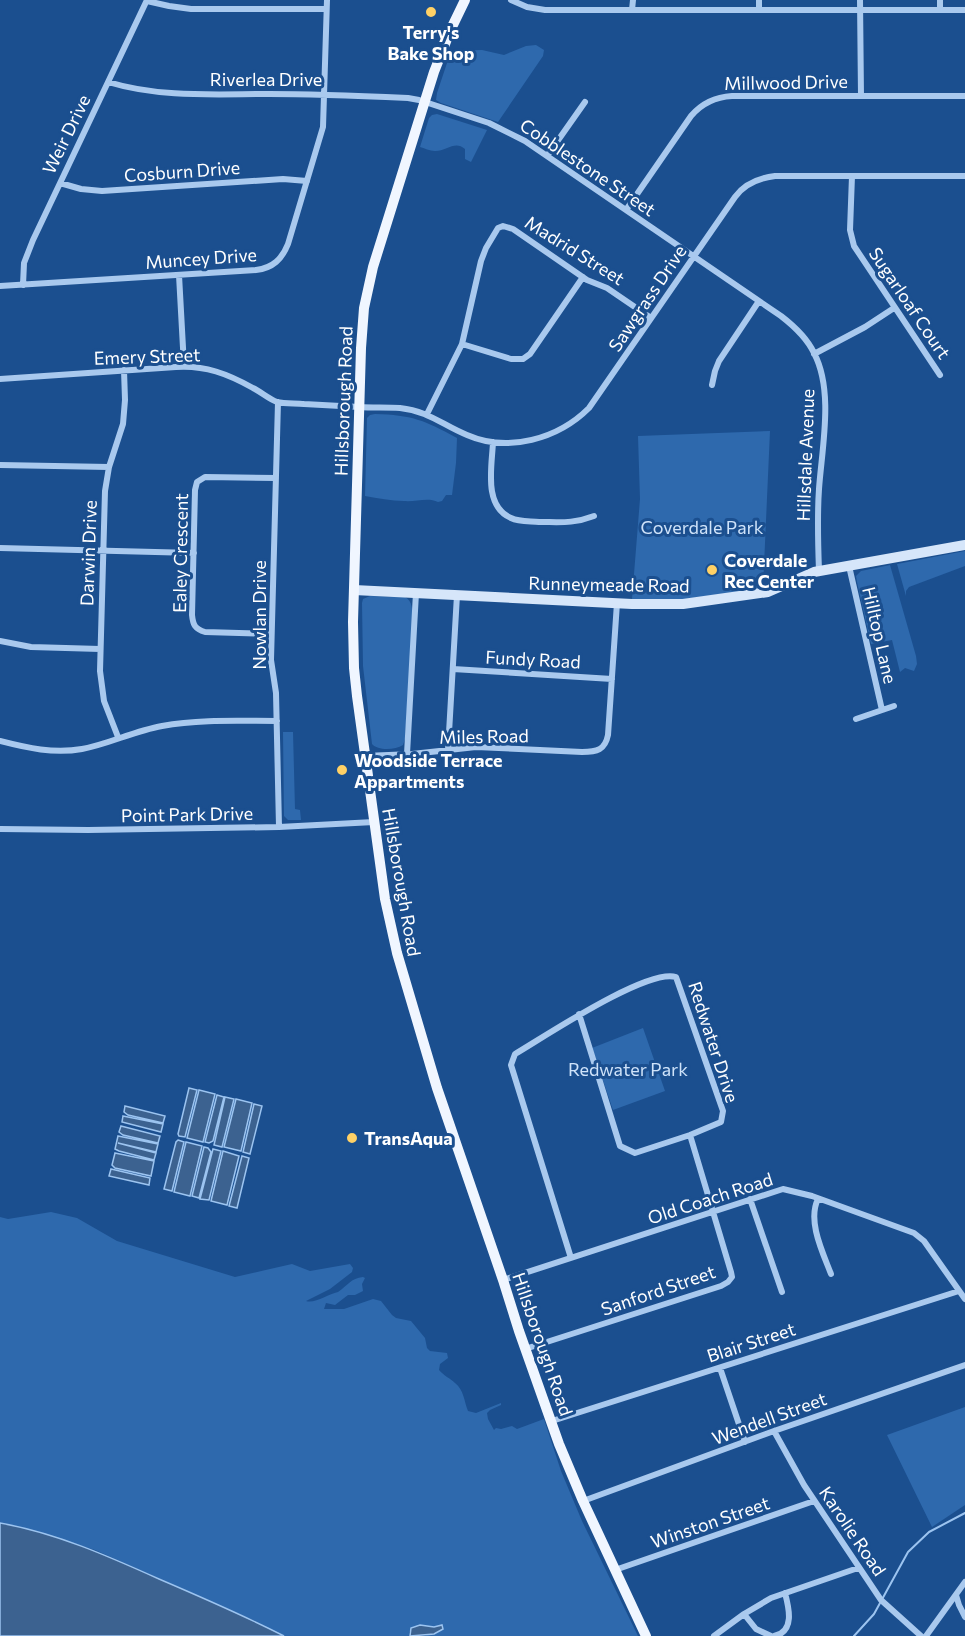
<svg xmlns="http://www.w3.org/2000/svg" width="965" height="1636" font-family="Commissioner,sans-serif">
<rect width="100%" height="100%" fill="#1b4f8f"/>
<path fill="#2e69ad" d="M 536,45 L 544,50 L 543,56 L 498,122 L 441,103 L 436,100 L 437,93 L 451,51 L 482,50 L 504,55 L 526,46 Z
M 437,114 L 487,130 L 471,162 L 465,159 L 465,149 C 455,140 447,151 435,151 C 430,151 424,148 420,147 L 429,118 L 432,115 Z
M 375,414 C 412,415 424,420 457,438 L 456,463 L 452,495 L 446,495 L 442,501 L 438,502 C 428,497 416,502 404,501 C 391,501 378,498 365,496 L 367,418 L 370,415 Z
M 770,431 L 763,588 L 687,599 L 632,599 L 640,499 L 638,436 Z
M 965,551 L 965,566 L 909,587 L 906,591 L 906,596 L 897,564 Z
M 890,565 L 916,656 L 917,664 L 914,671 L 905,668 L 900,672 L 892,640 L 871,644 L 857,582 L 856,576 L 861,571 Z
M 370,596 L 405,597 C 413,601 412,611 413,619 L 405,739 L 403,745 C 395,750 378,751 372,744 L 363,666 L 362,603 L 363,599 Z
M 283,732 L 293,732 L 295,809 L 300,810 L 301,820 L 288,820 L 284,816 Z
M 643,1028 L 665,1091 L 613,1110 L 592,1048 Z
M 51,1212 L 77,1218 L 117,1241 L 235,1277 L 292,1264 L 310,1271 L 350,1264 L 353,1268 L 352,1272 L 330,1289 L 306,1301 C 315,1304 328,1294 338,1292 C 347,1286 351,1278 363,1277 L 365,1278 L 362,1284 L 363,1291 L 355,1295 L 348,1295 L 335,1305 L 326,1303 L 324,1309 L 344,1309 L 373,1299 L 381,1301 L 392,1315 L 396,1318 L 411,1321 L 425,1338 L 427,1348 L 430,1351 L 447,1353 L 448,1358 L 440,1364 L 439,1370 C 444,1376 450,1378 455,1383 C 464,1390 464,1401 468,1411 L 476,1413 L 501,1403 L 501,1405 L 490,1410 L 487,1413 L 488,1419 L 494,1430 L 496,1428 L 501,1429 L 512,1426 L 517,1429 L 544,1419 L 561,1471 L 582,1521 L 638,1636 L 425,1636 L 443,1629 L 442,1625 L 434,1627 L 420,1625 L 409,1632 L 410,1636 L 284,1636 L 253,1620 L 95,1550 L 16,1526 L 0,1523 L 0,1217 L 8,1219 Z
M 965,1407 L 965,1505 L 932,1527 L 887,1435 Z"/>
<path fill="#3c6290" stroke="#9cc4f0" stroke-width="1.5" d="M 189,1088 L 197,1090 L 185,1137 L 179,1136 L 178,1134 Z
M 199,1090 L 215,1094 L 203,1142 L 187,1138 Z
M 217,1095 L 224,1097 L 213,1141 L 209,1143 L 205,1142 Z
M 225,1097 L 234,1099 L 222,1147 L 214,1145 Z
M 236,1099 L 252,1103 L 241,1151 L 224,1147 Z
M 254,1104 L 262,1106 L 250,1154 L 243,1152 Z
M 125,1106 L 165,1116 L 163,1123 L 128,1115 L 124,1112 Z
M 123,1116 L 163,1124 L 161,1132 L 122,1122 Z
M 121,1126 L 160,1136 L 158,1143 L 123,1135 L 119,1132 Z
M 118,1136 L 158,1144 L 156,1152 L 118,1143 L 156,1153 L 154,1160 L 119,1151 L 115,1149 Z
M 178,1140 L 184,1142 L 172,1191 L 164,1189 L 176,1142 Z
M 186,1142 L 202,1146 L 190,1196 L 174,1192 Z
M 204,1147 L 208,1148 L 211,1152 L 199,1198 L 192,1196 Z
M 213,1149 L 221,1151 L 209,1200 L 200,1199 Z
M 223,1151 L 239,1156 L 227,1205 L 211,1201 Z
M 115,1153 L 154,1161 L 151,1176 L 115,1168 L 112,1165 Z
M 242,1156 L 249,1158 L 237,1208 L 229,1206 Z
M 111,1169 L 150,1178 L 149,1185 L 109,1176 Z
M 0,1523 C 56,1533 108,1556 159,1579 C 201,1597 243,1615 284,1636 L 0,1636 Z
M 420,1625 L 434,1627 L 442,1625 L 443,1629 L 434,1634 L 410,1636 L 411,1628 Z"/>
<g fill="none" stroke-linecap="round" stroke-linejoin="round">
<path stroke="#9cc4f0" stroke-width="2" d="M 854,1636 L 874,1614 L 908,1552 L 929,1532 L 965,1513"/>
<path stroke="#a9c9ee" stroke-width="6" d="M 511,0 L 527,7 L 545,10 L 965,10
M 860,0 L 861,96
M 940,0 L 940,10
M 147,1 L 169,6 L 191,9 L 326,9
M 632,10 L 633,0
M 759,10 L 759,0
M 108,82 C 160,98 216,94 269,94 C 316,94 362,96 408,98 L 419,100 L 489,123 L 525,141 L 781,316 C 794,326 807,338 814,353 C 834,391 822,447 819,489 C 817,517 818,543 819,571
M 547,156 L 585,102
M 852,176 L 850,230 L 854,246 L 940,375
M 60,183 L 81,189 L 102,191 L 283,179 L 307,181
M 626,210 L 691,116 C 702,103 715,97 732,96 L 965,96
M 179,275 L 184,366
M 23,285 L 24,263 L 33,240 L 147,0
M 0,286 L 256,270 C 273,268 282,259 288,244 L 323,127 L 327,0
M 462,344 L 511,359 L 523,359 L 530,354 L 583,277
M 814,354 L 865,327 L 894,308
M 0,379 L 176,367 C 205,365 228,374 253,388 C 261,392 269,399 277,402 C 285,404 296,403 304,404 C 323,405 341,406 359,407 C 373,408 386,407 400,408 C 429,411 442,425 467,435 C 508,453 558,439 589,408 L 735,197 C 745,183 759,178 775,176 L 965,176
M 712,385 L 715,371 L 719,361 L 759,301
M 278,402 L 271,660 L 276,693 L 279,827
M 427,414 L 462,344 L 481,261 L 486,248 L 498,228 L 503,226 L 513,229 L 587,280 L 607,288 L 651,318
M 493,442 C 492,466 483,506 511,518 C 519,522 530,521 539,522 C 560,522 573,524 594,516
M 0,465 L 109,467
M 0,548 L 194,553
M 849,566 L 882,710
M 271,634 L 205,632 C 195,629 193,625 192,615 L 195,490 L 197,482 L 205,477 L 276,478
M 0,641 L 31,647 L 100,649
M 453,669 L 612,679
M 856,719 L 894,706
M 118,737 L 104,701 L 100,671 L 105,491 L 109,467 L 123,424 L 125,400 L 124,370
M 0,741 C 27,748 54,754 82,749 C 109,744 134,731 162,726 C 199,719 239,721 277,721
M 448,750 L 457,595
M 407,754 L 416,593
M 365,756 L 412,754 L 476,747 L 582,752 C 597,752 605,750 608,735 L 617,603
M 0,829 L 88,830 L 279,827 L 374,822
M 750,1199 L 782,1292
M 818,1199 C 807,1221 823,1253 831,1274
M 571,1258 L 511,1065 L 515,1054 C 544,1037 647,968 676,977 L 723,1111 L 721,1122 L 690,1135 L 635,1153 L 620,1146 L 579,1014
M 503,1280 L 783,1189 L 812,1196 L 914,1233 L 924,1241 L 965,1299
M 525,1349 L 721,1286 L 728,1282 L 732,1277 L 731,1272 C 717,1226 704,1181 690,1135
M 720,1368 L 745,1442
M 552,1421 L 959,1291
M 774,1431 L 804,1485 L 881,1600 L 921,1636
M 583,1501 L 774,1431 L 965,1365
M 615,1570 L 814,1501
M 956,1595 L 959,1605 L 965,1617
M 744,1614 L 756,1629 L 771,1636
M 714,1636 L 744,1614 L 771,1598 L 858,1568
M 774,1636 C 795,1632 789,1608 785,1593
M 926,1636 L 965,1582"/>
<path stroke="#d6e6fa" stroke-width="10" d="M 354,590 L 632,604 L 683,604 L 768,592 L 814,572 L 965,545"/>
<path stroke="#f0f6ff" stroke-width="10" d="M 465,0 L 451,29 L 434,72 L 373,267 L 364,308 L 361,348 L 353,622 L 354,668 L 357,696 L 385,899 L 397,953 L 437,1088 L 503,1280 L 519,1331 L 559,1444 L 583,1501 L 646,1636"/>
</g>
<g fill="#ffd166" stroke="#1b4f8f" stroke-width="2">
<circle cx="431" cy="12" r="6"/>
<circle cx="712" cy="570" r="6"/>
<circle cx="342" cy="770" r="6"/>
<circle cx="352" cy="1138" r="6"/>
</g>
<g text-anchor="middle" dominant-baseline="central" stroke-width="6" stroke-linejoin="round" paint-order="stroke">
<g font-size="18" font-weight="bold" fill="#fff" stroke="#1b4f8f" text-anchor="start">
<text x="431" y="32" text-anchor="middle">Terry's<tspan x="431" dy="21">Bake Shop</tspan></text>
<text x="724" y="560">Coverdale<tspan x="724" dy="21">Rec Center</tspan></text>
<text x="354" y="760">Woodside Terrace<tspan x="354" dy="21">Appartments</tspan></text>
<text x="364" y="1138">TransAqua</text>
</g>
<g font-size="18" fill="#fff" stroke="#1b4f8f">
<text x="266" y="79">Riverlea Drive</text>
<text transform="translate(786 82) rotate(-1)">Millwood Drive</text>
<text transform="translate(66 134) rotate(-64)">Weir Drive</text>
<text transform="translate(588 167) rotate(34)">Cobblestone Street</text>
<text transform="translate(182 171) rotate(-4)">Cosburn Drive</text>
<text transform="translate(575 250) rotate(32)">Madrid Street</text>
<text transform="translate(201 258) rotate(-4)">Muncey Drive</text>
<text transform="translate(647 298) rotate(-56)">Sawgrass Drive</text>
<text transform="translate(910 303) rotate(56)">Sugarloaf Court</text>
<text transform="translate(147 356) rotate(-2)">Emery Street</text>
<text transform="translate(343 401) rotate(-88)">Hillsborough Road</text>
<text transform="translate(805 455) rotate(-88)">Hillsdale Avenue</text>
<text transform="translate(88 553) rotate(-88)">Darwin Drive</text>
<text transform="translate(180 553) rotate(-89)">Ealey Crescent</text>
<text transform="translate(609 584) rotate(1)">Runneymeade Road</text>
<text transform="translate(259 615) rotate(-90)">Nowlan Drive</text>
<text transform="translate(880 635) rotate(77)">Hilltop Lane</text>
<text transform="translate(533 659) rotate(3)">Fundy Road</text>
<text transform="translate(484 736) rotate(-1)">Miles Road</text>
<text transform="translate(187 814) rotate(-1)">Point Park Drive</text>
<text transform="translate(402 882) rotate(80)">Hillsborough Road</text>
<text transform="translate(714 1042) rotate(72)">Redwater Drive</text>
<text transform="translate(710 1198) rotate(-18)">Old Coach Road</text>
<text transform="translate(658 1290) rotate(-19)">Sanford Street</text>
<text transform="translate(751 1342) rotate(-18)">Blair Street</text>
<text transform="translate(543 1344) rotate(71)">Hillsborough Road</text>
<text transform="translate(769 1418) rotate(-20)">Wendell Street</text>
<text transform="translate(710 1522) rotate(-19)">Winston Street</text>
<text transform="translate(853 1531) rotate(56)">Karolie Road</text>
</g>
<g font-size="18" fill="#cfe3fa" stroke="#1b4f8f">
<text x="702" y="527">Coverdale Park</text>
<text x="628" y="1069">Redwater Park</text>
</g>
</g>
</svg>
